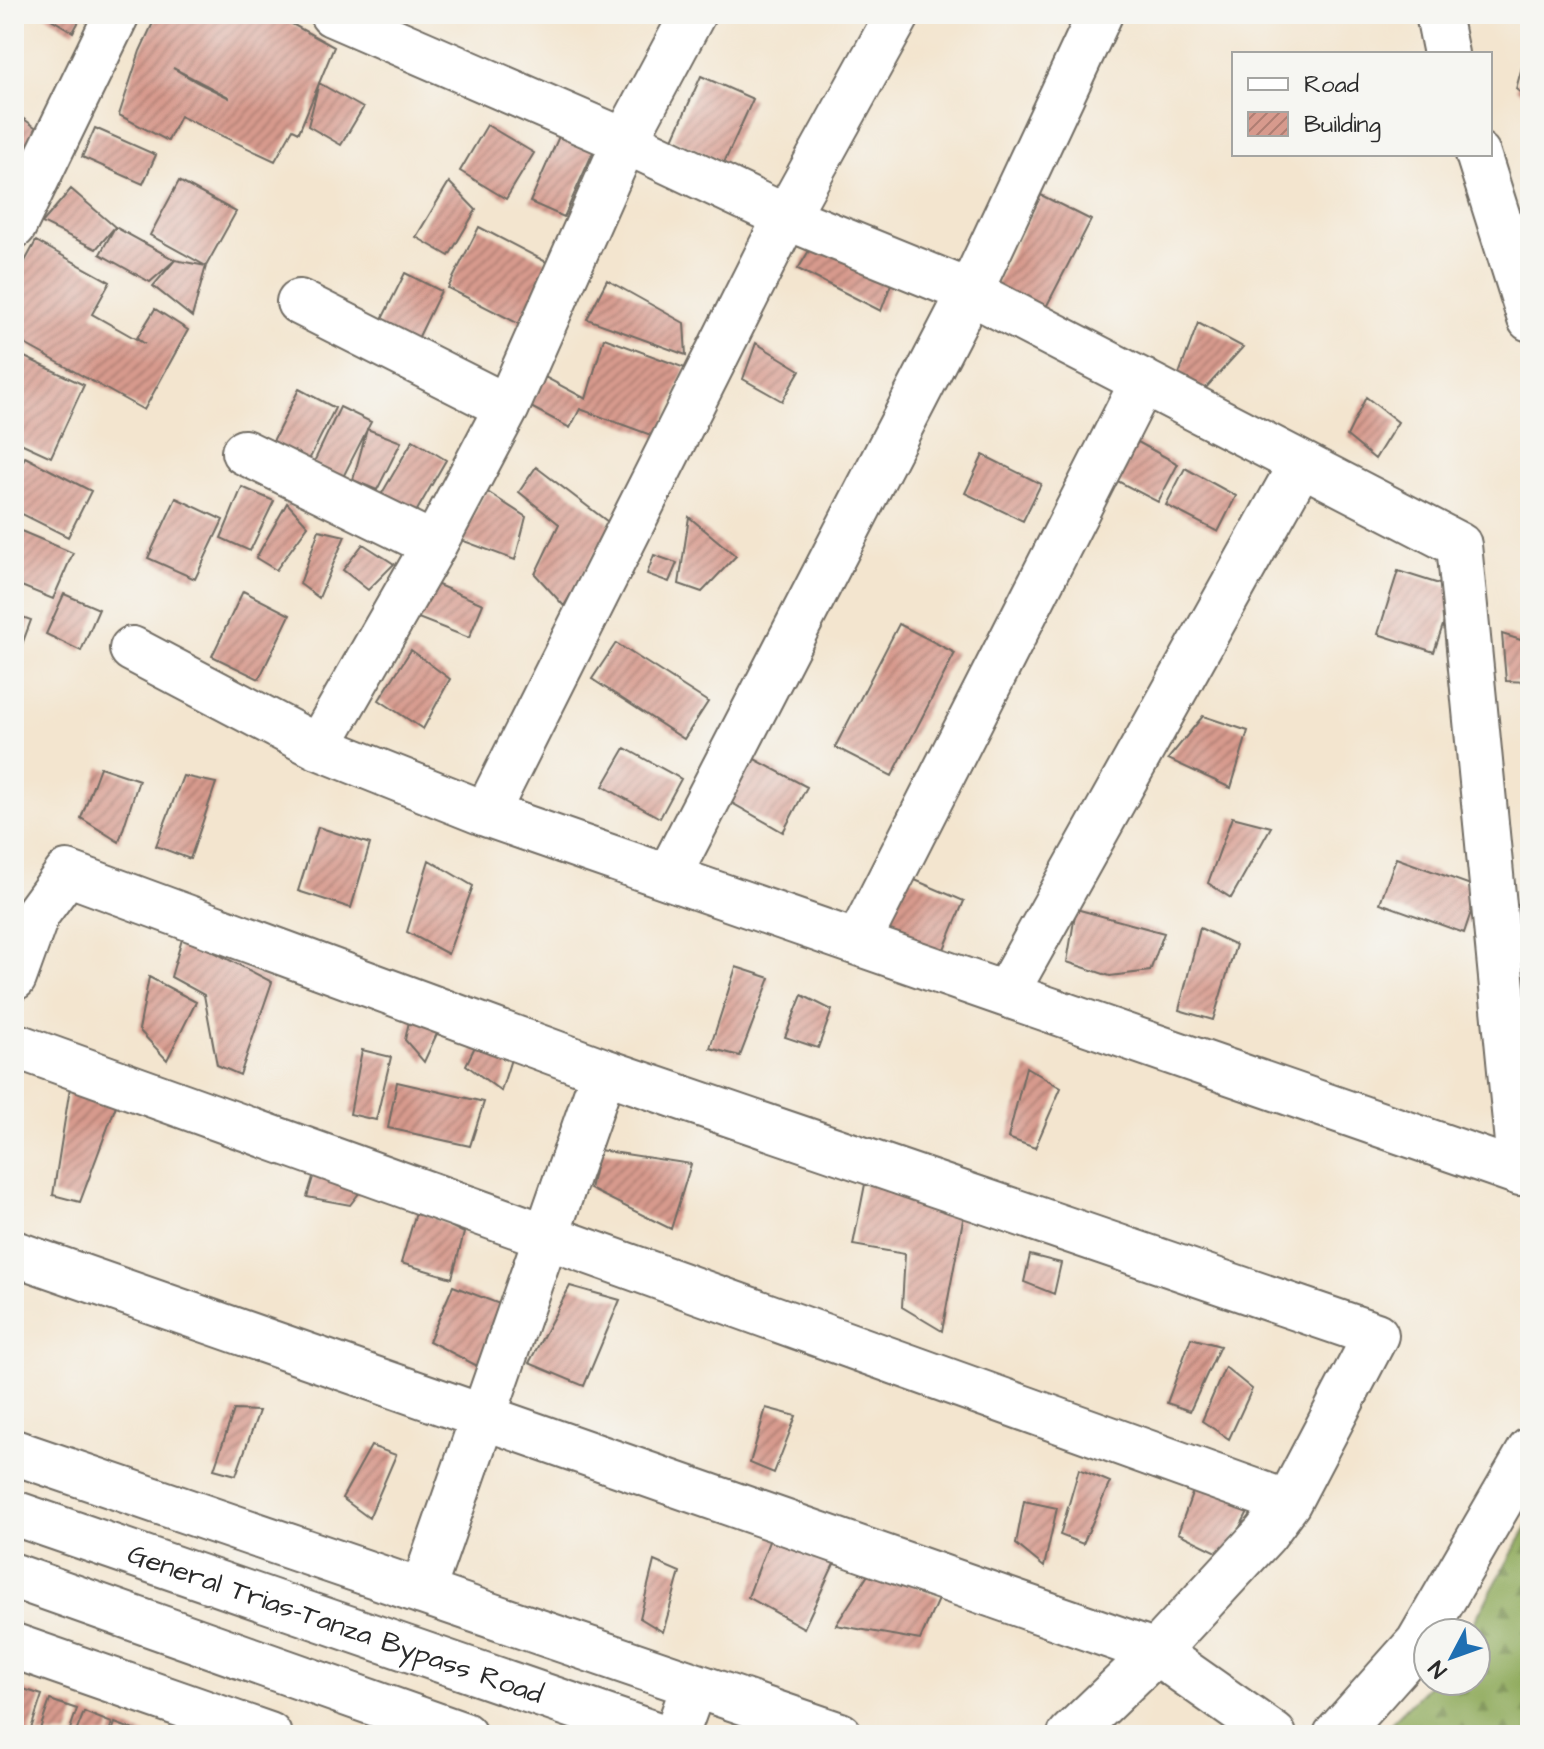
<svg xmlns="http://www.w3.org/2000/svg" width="1544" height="1749" font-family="'Architects Daughter',sans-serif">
<defs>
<pattern id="forest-firs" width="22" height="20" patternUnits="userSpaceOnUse" patternTransform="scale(2)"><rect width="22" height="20" fill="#8faa5c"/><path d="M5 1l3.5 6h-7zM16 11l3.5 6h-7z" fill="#758b4c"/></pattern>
<pattern id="building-hatch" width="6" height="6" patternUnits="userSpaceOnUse" patternTransform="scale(2)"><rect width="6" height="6" fill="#d79a8d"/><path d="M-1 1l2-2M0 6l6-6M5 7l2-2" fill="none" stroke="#af7e73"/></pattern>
</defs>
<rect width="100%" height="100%" fill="#f6f6f2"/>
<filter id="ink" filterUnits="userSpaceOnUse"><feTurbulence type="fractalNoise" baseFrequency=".0125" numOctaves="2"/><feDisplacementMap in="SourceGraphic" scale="16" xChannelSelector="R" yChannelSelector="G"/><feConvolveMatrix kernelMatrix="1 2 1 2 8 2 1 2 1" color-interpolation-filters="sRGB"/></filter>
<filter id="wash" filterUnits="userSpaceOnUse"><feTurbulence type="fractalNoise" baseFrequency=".006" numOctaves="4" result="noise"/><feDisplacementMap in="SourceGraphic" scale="32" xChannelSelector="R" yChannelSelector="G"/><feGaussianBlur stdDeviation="1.8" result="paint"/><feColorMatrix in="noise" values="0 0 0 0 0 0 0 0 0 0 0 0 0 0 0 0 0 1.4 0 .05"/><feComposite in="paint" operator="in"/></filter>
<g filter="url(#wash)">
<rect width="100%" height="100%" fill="#f3e5cf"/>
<path fill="url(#forest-firs)" stroke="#5d6a44" stroke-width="2" d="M 1530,1521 L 1530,1735 L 1379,1735 L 1433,1681 L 1476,1681 L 1476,1633 L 1468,1633 Z"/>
<g id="blocks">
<path fill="url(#building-hatch)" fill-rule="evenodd" d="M 43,14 L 83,14 L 73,32 Z
M 157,14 L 274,14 L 334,47 L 299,132 L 293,129 L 275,161 L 180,116 L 168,141 L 119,115 L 140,51 ZM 173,68 L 229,97 L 229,98 L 197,82 Z
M 1526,52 L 1530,52 L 1530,100 L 1516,89 Z
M 701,76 L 753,99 L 724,163 L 673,139 Z
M 319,83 L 363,108 L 341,145 L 308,126 Z
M 14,112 L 42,132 L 14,171 Z
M 487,125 L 534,153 L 506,199 L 460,171 Z
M 95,128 L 156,155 L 143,184 L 82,157 Z
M 560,134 L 594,150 L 564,217 L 530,202 Z
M 179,181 L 236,212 L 206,266 L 150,235 Z
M 449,182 L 476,210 L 449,256 L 416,237 Z
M 71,189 L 115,227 L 175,260 L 206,266 L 192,317 L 153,286 L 175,260 L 150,282 L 100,254 L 115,227 L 96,249 L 42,223 Z
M 1041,195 L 1091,220 L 1041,317 L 992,292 Z
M 479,227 L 552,265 L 521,325 L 448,288 Z
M 816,239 L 895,273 L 881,311 L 798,269 Z
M 36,241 L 110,282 L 92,314 L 145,344 L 137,338 L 155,309 L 188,330 L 144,410 L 14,338 L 14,293 L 23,276 L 18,274 Z
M 405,273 L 441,291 L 412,351 L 375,333 Z
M 607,280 L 684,323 L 686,355 L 587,319 Z
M 1198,323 L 1243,347 L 1204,390 L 1178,377 Z
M 604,338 L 685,368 L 659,438 L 580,409 L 570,428 L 529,406 L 545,377 L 586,399 Z
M 756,343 L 800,370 L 782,401 L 743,379 Z
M 14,352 L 84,385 L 51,457 L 14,440 Z
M 299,389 L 335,408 L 308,462 L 272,443 Z
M 1366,397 L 1398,422 L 1375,459 L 1347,436 Z
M 340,407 L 371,422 L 342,479 L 313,464 Z
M 367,429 L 401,442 L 377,490 L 353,480 Z
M 1127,436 L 1178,464 L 1158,502 L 1106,475 Z
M 413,440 L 446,460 L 412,519 L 378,500 Z
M 983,455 L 1041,484 L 1023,521 L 965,493 Z
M 25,457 L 91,491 L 68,537 L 14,510 L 14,478 Z
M 536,467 L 612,525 L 564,606 L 535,574 L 559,524 L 519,492 Z
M 1185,468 L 1236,496 L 1218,532 L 1166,505 Z
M 242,487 L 274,501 L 250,551 L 221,538 Z
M 486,491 L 526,517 L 515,560 L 461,540 Z
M 176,498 L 223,520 L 195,579 L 148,558 Z
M 287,503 L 308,526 L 276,570 L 256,558 Z
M 689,517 L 736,556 L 702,592 L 679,584 Z
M 14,528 L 73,553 L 53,599 L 14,583 Z
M 319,530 L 345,536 L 319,598 L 300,584 Z
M 363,544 L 394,564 L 368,590 L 343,570 Z
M 654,555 L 677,563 L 669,582 L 647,574 Z
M 1398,571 L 1455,589 L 1434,652 L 1378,634 Z
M 431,582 L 483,604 L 469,638 L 413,616 Z
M 243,591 L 290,615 L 259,679 L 212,656 Z
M 64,594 L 99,609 L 81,651 L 46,634 Z
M 14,614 L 31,620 L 14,666 Z
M 899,624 L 955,653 L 892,776 L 835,747 Z
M 1502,634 L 1530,643 L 1530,682 L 1506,681 Z
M 616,643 L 708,702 L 684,739 L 592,679 Z
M 411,650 L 450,679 L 423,729 L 379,700 Z
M 1203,716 L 1248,731 L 1231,788 L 1168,759 Z
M 625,748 L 681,779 L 660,818 L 603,786 Z
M 749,756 L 807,787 L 783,832 L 725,799 Z
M 100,767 L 139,780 L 119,842 L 81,818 Z
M 183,776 L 216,783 L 190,859 L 156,846 Z
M 1232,817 L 1271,827 L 1231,898 L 1208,883 Z
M 318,827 L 370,844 L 351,908 L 298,891 Z
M 1396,858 L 1479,888 L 1464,933 L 1380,903 Z
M 429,860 L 473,886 L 448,954 L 407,932 Z
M 901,874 L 964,901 L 942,954 L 878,927 Z
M 1076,909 L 1164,933 L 1150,971 L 1110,976 L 1067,962 Z
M 1200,928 L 1236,945 L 1213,1020 L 1179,1010 Z
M 183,936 L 272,982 L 240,1075 L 217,1065 L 204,995 L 171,977 Z
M 1530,960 L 1530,1015 L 1529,1015 L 1518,961 Z
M 736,967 L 770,978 L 740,1056 L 710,1048 Z
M 149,977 L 196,1002 L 167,1060 L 139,1030 Z
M 415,994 L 445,1016 L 424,1062 L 405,1040 Z
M 802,995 L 832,1010 L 818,1048 L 785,1037 Z
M 487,1022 L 515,1046 L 501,1091 L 466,1065 Z
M 362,1050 L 391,1057 L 376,1120 L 350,1114 Z
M 1026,1067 L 1061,1088 L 1035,1148 L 1008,1138 Z
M 71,1081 L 118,1100 L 80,1202 L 53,1195 Z
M 397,1082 L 484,1102 L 470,1146 L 388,1128 Z
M 599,1150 L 691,1164 L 671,1229 L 590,1189 Z
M 318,1161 L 363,1188 L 350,1205 L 307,1197 Z
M 866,1179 L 965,1209 L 942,1331 L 902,1307 L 905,1254 L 853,1245 Z
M 417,1209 L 464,1233 L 452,1278 L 401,1263 Z
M 1030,1255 L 1061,1263 L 1054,1294 L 1024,1282 Z
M 453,1286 L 510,1308 L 491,1373 L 429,1341 Z
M 570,1286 L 620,1300 L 584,1386 L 529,1363 Z
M 1191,1338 L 1220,1346 L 1190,1411 L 1167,1403 Z
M 1225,1367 L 1252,1389 L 1229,1439 L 1202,1421 Z
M 766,1408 L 796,1416 L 774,1473 L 750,1463 Z
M 234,1410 L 259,1411 L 236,1475 L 214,1469 Z
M 371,1446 L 396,1455 L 369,1518 L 342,1498 Z
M 1079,1469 L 1110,1482 L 1083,1544 L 1060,1535 Z
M 1197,1480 L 1254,1500 L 1225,1556 L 1178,1533 Z
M 1024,1501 L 1057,1508 L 1044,1567 L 1016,1544 Z
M 774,1528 L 840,1551 L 804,1628 L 748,1597 Z
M 654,1561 L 680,1572 L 663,1632 L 640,1618 Z
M 873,1567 L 939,1597 L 920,1640 L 836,1625 Z
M 14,1686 L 42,1695 L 29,1735 L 14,1735 Z
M 50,1700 L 77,1709 L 68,1735 L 38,1735 Z
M 84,1712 L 112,1723 L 108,1735 L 75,1735 Z
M 115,1723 L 147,1735 L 111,1735 Z"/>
</g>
</g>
<g filter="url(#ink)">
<use href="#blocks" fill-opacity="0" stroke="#716c64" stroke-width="2"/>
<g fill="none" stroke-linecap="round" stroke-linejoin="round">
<g stroke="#716c64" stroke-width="48">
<path id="minor" d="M 332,14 L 625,141 L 786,217 L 970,292 L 1459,545 L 1520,1173 L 486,814 L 318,747 L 434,545 L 507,407 L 625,141 L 693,14
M 299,302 L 507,407
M 244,452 L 434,545
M 132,649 L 318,747
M 486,814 L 786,217 L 898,14
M 668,877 L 970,292 L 1100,14
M 858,942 L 1143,381
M 14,978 L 37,914 L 67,873 L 604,1071 L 1376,1335 L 1288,1503 L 1265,1534 L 1156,1652 L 1070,1735
M 1006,993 L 1301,464
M 14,1045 L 1288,1503
M 14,1253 L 1156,1652 L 1274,1735
M 14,1452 L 840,1735
M 422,1592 L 604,1071
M 14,1646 L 269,1735
M 676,1735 L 694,1685"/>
</g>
<g stroke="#716c64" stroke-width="48">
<path id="tertiary" d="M 1438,14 L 1446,54
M 1478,154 L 1530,319
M 14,226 L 117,14
M 1336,1735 L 1418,1643 L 1530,1450"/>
</g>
<g stroke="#716c64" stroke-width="48">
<g id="secondary">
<path id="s1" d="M 14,1513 L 658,1735"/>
<path d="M 14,1576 L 464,1735"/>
</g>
</g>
<use href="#minor" stroke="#fff" stroke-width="44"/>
<use href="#tertiary" stroke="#fff" stroke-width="44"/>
<use href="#secondary" stroke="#fff" stroke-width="44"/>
</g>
</g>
<g text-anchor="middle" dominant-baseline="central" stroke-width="8" stroke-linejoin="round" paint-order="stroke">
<g font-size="28" fill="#2b2b2b" stroke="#f6f6f2">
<text stroke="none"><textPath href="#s1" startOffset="340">General Trias–Tanza Bypass Road</textPath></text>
</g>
</g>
<rect width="1544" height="1749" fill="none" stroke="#f6f6f2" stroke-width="48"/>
<rect x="1232" y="52" width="260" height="104" fill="#f6f6f2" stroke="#a5a5a2" stroke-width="2"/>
<rect x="1248" y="78" width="40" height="12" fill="#ffffff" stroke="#a5a5a2" stroke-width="2"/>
<text x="1304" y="92" font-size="24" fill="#2b2b2b">Road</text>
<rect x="1248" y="112" width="40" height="24" fill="url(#building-hatch)" stroke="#a5a5a2" stroke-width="2"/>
<text x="1304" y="132" font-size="24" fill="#2b2b2b">Building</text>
<g transform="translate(1452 1657) rotate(229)"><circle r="38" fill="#f6f6f2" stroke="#a5a5a2" stroke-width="2"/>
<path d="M0-6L14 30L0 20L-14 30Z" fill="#1f6fb2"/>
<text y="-12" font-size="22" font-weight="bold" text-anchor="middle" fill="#2b2b2b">N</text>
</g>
</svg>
